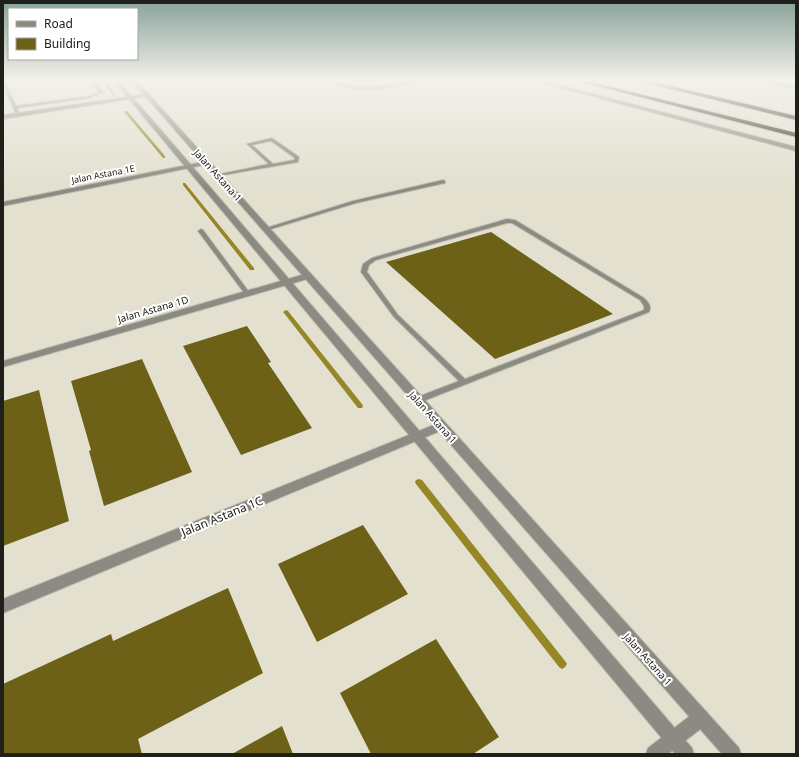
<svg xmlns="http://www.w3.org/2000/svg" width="799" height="757" font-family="'Noto Sans',sans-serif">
<rect width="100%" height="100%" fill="#e3e0d0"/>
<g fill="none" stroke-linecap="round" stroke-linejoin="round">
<path fill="#968726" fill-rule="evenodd" d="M 102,80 L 105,80 L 116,97 L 114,97 Z
M 125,111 L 127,111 L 165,156 L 165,158 L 163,158 L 125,113 Z
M 183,183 L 185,183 L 254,268 L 254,270 L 250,270 L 183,185 Z
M 286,310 L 288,311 L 362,404 L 363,406 L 362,408 L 358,408 L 284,313 L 283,312 Z
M 419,479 L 422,480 L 565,661 L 567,664 L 565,667 L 562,669 L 559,667 L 416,484 L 415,482 L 416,480 Z"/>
</g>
<path fill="#6c6117" d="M 491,232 L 613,314 L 495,359 L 386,262 Z
M 247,326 L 271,362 L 268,363 L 312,428 L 241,455 L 183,346 Z
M 142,359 L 192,472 L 104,506 L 89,451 L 91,450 L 71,381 Z
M 39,390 L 69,521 L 3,546 L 3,401 Z
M 363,525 L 408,594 L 317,642 L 278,564 Z
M 228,588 L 263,673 L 138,739 L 142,754 L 3,754 L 3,684 L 111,634 L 113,641 Z
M 436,639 L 499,737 L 473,754 L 371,754 L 340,693 Z
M 282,726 L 293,754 L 232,754 Z"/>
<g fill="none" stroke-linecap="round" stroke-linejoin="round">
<g stroke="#c0bdaf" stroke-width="2">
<path id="service" d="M 3,80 L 5,81 L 16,106 L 89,96 L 99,92 L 90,80 L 94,80 L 103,92 L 90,98 L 17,108 L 19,112 L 17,113 L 15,112 L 3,85 Z
M 328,80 C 334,80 338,83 343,84 C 350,87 358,88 365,87 C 384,87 402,80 421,80 C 395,90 353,95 328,80 Z
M 272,138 L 299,157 L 298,162 L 218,176 L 216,175 L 269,164 L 247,144 ZM 271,141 L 295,158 L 294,160 L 273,164 L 252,145 Z
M 443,180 L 445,181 L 445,183 L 356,203 L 268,230 L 263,229 L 353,201 Z
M 507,219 L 515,220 L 644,298 C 648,302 652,306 649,312 L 421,402 L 415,402 L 414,400 L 415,398 L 459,381 L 394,317 L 361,272 L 363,264 L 372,258 ZM 507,223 L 512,223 L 640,300 L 644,306 L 644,310 L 465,379 L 398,315 L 367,272 L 369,265 L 376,260 Z
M 201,229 L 203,230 L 249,292 L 249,294 L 245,294 L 198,231 Z"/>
</g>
<g stroke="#c0bdaf" stroke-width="2">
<path id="minor" d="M 532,80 L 540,80 L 796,147 L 796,151 Z
M 754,80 L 764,80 L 796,87 L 796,89 Z
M 147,94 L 149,96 L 3,119 L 3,115 Z
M 207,161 L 209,162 L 209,164 L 3,206 L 3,202 Z
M 305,274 L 311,274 L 312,276 L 311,278 L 3,367 L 3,361 Z
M 441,422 L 445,423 L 446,426 L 445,429 L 3,613 L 3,599 Z
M 701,710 L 707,712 L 709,718 L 707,724 L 668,754 L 646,754 L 648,748 L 695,712 Z"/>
</g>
<g stroke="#c0bdaf" stroke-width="2">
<path id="tertiary" d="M 113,80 L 118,80 L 692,748 L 694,754 L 675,754 Z
M 131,80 L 136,80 L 739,748 L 741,754 L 722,754 Z"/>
</g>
<g stroke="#c0bdaf" stroke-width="2">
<path id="motorway" d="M 574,80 L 583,80 L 796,133 L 796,137 Z
M 635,80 L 645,80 L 796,116 L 796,120 Z"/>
</g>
<use href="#service" fill="#8b8a83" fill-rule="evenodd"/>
<use href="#minor" fill="#8b8a83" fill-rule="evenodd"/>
<use href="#tertiary" fill="#8b8a83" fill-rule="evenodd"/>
<use href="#motorway" fill="#302e22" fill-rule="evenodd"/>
</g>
<linearGradient id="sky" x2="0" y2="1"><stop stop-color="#87a29a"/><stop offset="0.43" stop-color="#f2f1ea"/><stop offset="1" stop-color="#f2f1ea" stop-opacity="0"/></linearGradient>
<rect width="799" height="186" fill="url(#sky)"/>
<g text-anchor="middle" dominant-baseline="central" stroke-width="4" stroke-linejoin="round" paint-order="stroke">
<g font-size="9" fill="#20201a" stroke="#fff">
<text transform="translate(103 174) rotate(-11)">Jalan Astana 1E</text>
</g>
<g font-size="10" fill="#20201a" stroke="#fff">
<text transform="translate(218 175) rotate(48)">Jalan Astana 1</text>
<text transform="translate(153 309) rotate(-16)">Jalan Astana 1D</text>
<text transform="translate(433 417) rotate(48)">Jalan Astana 1</text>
<text transform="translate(648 659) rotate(48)">Jalan Astana 1</text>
</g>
<g font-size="12" fill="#20201a" stroke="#fff">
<text transform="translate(222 516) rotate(-22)">Jalan Astana 1C</text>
</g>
</g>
<rect width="799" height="757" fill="none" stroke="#20201a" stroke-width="8"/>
<rect x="8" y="8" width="130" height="52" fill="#ffffff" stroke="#a6a6a3"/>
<rect x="16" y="21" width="20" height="6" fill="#8b8a83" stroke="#a6a6a3"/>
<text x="44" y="28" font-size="12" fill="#20201a">Road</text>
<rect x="16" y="38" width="20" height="12" fill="#6c6117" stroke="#a6a6a3"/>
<text x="44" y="48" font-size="12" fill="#20201a">Building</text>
</svg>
